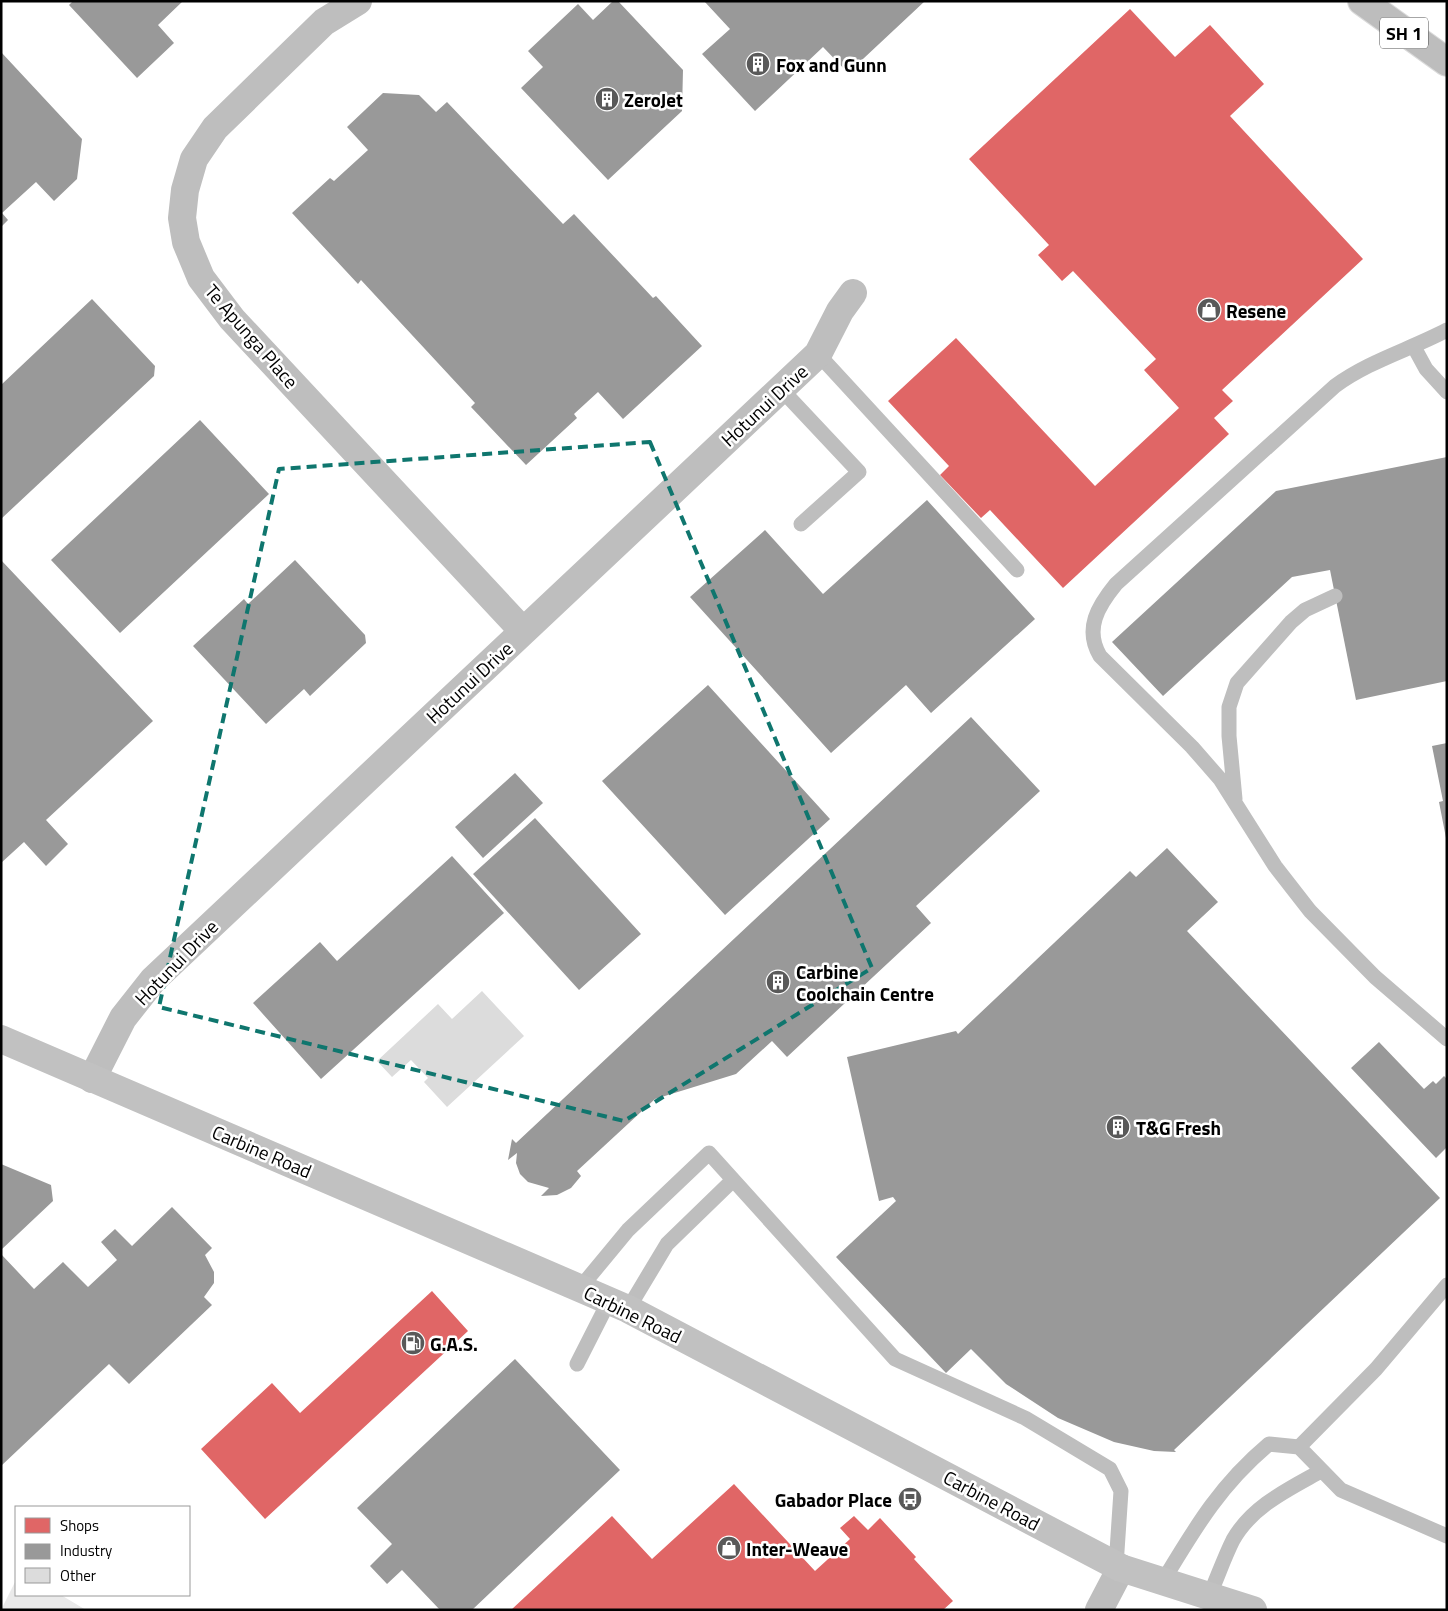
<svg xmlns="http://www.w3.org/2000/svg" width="1448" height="1611" font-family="'Titillium Web',sans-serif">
<rect width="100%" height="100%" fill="#fff"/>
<path fill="#eaeaea" d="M 16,1580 L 16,1595 L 61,1595 L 86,1610 L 1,1610 Z"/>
<path fill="#e06666" d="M 1130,9 L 1175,57 L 1210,25 L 1264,84 L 1230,116 L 1363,259 L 1222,390 L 1233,401 L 1214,418 L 1229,434 L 1063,588 L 990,510 L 981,518 L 940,475 L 949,466 L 888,401 L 956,338 L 1095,486 L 1179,408 L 1144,370 L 1156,359 L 1073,271 L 1062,281 L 1038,255 L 1049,245 L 969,159 Z
M 432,1291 L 468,1331 L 265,1519 L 201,1449 L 272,1383 L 300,1413 Z
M 734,1484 L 815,1571 L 850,1539 L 840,1528 L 854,1516 L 868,1530 L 880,1518 L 916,1557 L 914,1559 L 953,1601 L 943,1610 L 511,1610 L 612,1516 L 652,1559 Z"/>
<path fill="#999" d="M 73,1 L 183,1 L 158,25 L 174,43 L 137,78 L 69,5 Z
M 613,1 L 618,1 L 683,70 L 682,111 L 608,180 L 521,88 L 543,67 L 528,51 L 578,4 L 593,20 Z
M 704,1 L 925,1 L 848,73 L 823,47 L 755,111 L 702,54 L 730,29 Z
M 1,52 L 82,139 L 77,179 L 54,201 L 36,182 L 2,213 L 8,220 L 1,227 Z
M 383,93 L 419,95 L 436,112 L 447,102 L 563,224 L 574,214 L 653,298 L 656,296 L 702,346 L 623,419 L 598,392 L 574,414 L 577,418 L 526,465 L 471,407 L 475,403 L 361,280 L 358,284 L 292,213 L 330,178 L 334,181 L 368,150 L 347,127 Z
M 92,299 L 155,366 L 154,376 L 1,519 L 1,385 Z
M 200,420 L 269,494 L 120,633 L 51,560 Z
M 1447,457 L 1447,681 L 1356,700 L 1330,570 L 1292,577 L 1163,696 L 1112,642 L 1276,491 Z
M 927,500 L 1035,619 L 931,713 L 906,685 L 831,753 L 690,597 L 765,530 L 823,594 Z
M 1,560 L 153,721 L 46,820 L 68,844 L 46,866 L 24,842 L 1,863 Z
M 295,560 L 365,635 L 366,643 L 310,696 L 304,689 L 266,724 L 193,646 L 244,599 L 248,604 Z
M 708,685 L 830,819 L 725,915 L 602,781 Z
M 971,717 L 1040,791 L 916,906 L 931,923 L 787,1057 L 772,1041 L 736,1074 L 655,1099 L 577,1171 L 581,1176 L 571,1188 L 557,1195 L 541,1196 L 549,1188 L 528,1182 L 520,1174 L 516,1163 L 517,1153 L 508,1160 L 512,1139 L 516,1143 Z
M 1447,743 L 1447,838 L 1446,838 L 1439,802 L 1443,801 L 1432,746 Z
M 515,773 L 543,803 L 483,858 L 455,827 Z
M 535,818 L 641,934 L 579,990 L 473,874 Z
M 1167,848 L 1218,902 L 1187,931 L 1440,1198 L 1174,1450 L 1176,1452 L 1154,1451 L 1114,1442 L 1058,1418 L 1006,1384 L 971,1349 L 946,1373 L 836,1257 L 896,1201 L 893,1197 L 879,1201 L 847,1057 L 956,1031 L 958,1034 L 1130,871 L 1136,877 Z
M 452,856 L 504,913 L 321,1079 L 253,1003 L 320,942 L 337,961 Z
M 1379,1042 L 1424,1089 L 1433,1081 L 1436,1084 L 1444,1076 L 1447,1079 L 1447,1147 L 1436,1158 L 1351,1068 Z
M 1,1164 L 51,1185 L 53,1201 L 1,1250 Z
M 172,1207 L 212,1248 L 205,1255 L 214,1272 L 214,1283 L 204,1297 L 212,1305 L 129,1384 L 109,1364 L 1,1466 L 1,1254 L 34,1289 L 63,1262 L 88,1287 L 117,1260 L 101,1242 L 115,1229 L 132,1246 Z
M 515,1359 L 620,1470 L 472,1610 L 440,1610 L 402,1570 L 387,1584 L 370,1566 L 392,1544 L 357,1508 Z"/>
<path fill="#dcdcdc" d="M 482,991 L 524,1036 L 447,1107 L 424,1082 L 428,1078 L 411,1060 L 392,1077 L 377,1061 L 438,1004 L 452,1019 Z"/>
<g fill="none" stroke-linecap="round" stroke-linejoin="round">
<g stroke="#dbdbdb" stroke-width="30">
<path id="highway" d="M 1362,1 L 1447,62"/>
</g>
<path stroke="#bebebe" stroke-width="15" d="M 1447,330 C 1409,350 1369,361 1335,386 L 1116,584 C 1098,606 1084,629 1100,656 L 1192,747 L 1220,779 L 1275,866 L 1310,911 L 1375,977 L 1447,1039
M 1414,347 L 1426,369 L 1447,392
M 818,354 L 1017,570
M 781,389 L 859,472 L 801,524
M 1235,799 L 1229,736 L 1229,707 L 1237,683 L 1291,622 L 1305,610 L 1335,596
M 580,1288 L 628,1230 L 709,1153 L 895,1359 L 1025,1418 L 1110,1469 L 1121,1491 L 1116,1566
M 628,1309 L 667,1244 L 733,1180
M 577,1364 L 609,1301
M 1299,1447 L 1376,1369 L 1447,1285
M 1163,1581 C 1195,1528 1220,1485 1269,1444 L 1299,1447 L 1341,1490 L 1447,1536
M 1210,1594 C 1218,1576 1224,1558 1233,1540 C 1252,1506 1289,1489 1321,1471"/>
<path stroke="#bebebe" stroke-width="28" d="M 358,1 L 324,22 L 215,128 L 194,159 L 185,190 L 182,218 L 186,242 L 201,278 L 232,319 L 523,631
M 92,1079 L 123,1018 L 153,980 L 818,354 L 840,311 L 853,293
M 1099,1610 L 1121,1568"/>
<path stroke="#c1c1c1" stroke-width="28" d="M 1,1039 L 628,1309 L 1121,1568 L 1253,1610"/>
<use href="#highway" stroke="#bdbdbd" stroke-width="28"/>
</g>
<path fill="none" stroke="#0f766e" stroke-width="4" stroke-dasharray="10 6" stroke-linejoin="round" d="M 650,442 L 872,968 L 624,1121 L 159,1007 L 279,469 Z"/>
<defs>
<g id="building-disc" transform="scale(1.25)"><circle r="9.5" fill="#595959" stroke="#fff"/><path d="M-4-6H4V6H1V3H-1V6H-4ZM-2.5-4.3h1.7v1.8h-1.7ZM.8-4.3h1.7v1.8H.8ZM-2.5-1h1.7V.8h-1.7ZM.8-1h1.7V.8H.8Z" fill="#fff"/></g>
<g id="shop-disc" transform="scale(1.25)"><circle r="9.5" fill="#595959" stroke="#fff"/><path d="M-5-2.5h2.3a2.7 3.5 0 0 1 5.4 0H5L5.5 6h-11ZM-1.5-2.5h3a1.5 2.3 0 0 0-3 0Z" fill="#fff"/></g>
<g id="fuel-disc" transform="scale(1.25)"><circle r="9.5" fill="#595959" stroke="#fff"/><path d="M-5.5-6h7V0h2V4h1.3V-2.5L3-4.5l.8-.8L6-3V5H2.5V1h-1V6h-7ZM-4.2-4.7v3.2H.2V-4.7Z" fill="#fff"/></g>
<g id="bus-disc" transform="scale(1.25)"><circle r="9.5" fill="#595959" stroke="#fff"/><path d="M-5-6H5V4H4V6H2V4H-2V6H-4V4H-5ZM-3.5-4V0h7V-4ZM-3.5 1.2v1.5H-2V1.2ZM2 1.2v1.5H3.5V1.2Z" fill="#fff"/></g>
</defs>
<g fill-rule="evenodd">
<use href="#building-disc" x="758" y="64"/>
<use href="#building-disc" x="607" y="99"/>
<use href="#shop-disc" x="1209" y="310"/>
<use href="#building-disc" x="778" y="982"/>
<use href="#building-disc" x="1118" y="1127"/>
<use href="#fuel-disc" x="413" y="1343"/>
<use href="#bus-disc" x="910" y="1499"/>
<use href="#shop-disc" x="729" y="1548"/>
</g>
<g text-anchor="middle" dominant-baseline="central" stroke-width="5" stroke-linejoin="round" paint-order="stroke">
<rect fill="#fff" stroke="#4c4c4c" stroke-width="1" x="1380" y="17.5" width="48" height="31" rx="4"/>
<g font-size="18" font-weight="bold" fill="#000">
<text x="1404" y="33">SH 1</text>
</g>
<g font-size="19" font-weight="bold" fill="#000" stroke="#fff" text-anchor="start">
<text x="776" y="64">Fox and Gunn</text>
<text x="624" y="99">ZeroJet</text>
<text x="1226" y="310">Resene</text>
<text x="796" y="971">Carbine<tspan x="796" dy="22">Coolchain Centre</tspan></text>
<text x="1136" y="1127">T&amp;G Fresh</text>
<text x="430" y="1343">G.A.S.</text>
<text x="892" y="1499" text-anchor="end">Gabador Place</text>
<text x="746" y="1548">Inter-Weave</text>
</g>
<g font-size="19" fill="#000" stroke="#fff">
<text transform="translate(252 336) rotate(49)">Te Apunga Place</text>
<text transform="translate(764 405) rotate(-43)">Hotunui Drive</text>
<text transform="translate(469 682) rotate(-43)">Hotunui Drive</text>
<text transform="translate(176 962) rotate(-46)">Hotunui Drive</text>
<text transform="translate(262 1151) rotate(23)">Carbine Road</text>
<text transform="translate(633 1314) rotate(26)">Carbine Road</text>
<text transform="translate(992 1500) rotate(28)">Carbine Road</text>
</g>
</g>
<rect width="1448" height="1611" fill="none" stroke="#000000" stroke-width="5"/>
<rect x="15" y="1506" width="175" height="90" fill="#ffffff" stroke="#999999"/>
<rect x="25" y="1518" width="25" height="15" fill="#e06666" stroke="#999999"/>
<text x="60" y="1531" font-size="15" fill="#000000">Shops</text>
<rect x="25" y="1544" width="25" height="15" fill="#999999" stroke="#999999"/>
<text x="60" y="1556" font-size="15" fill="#000000">Industry</text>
<rect x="25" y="1568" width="25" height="15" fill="#dcdcdc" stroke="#999999"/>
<text x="60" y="1581" font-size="15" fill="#000000">Other</text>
</svg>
